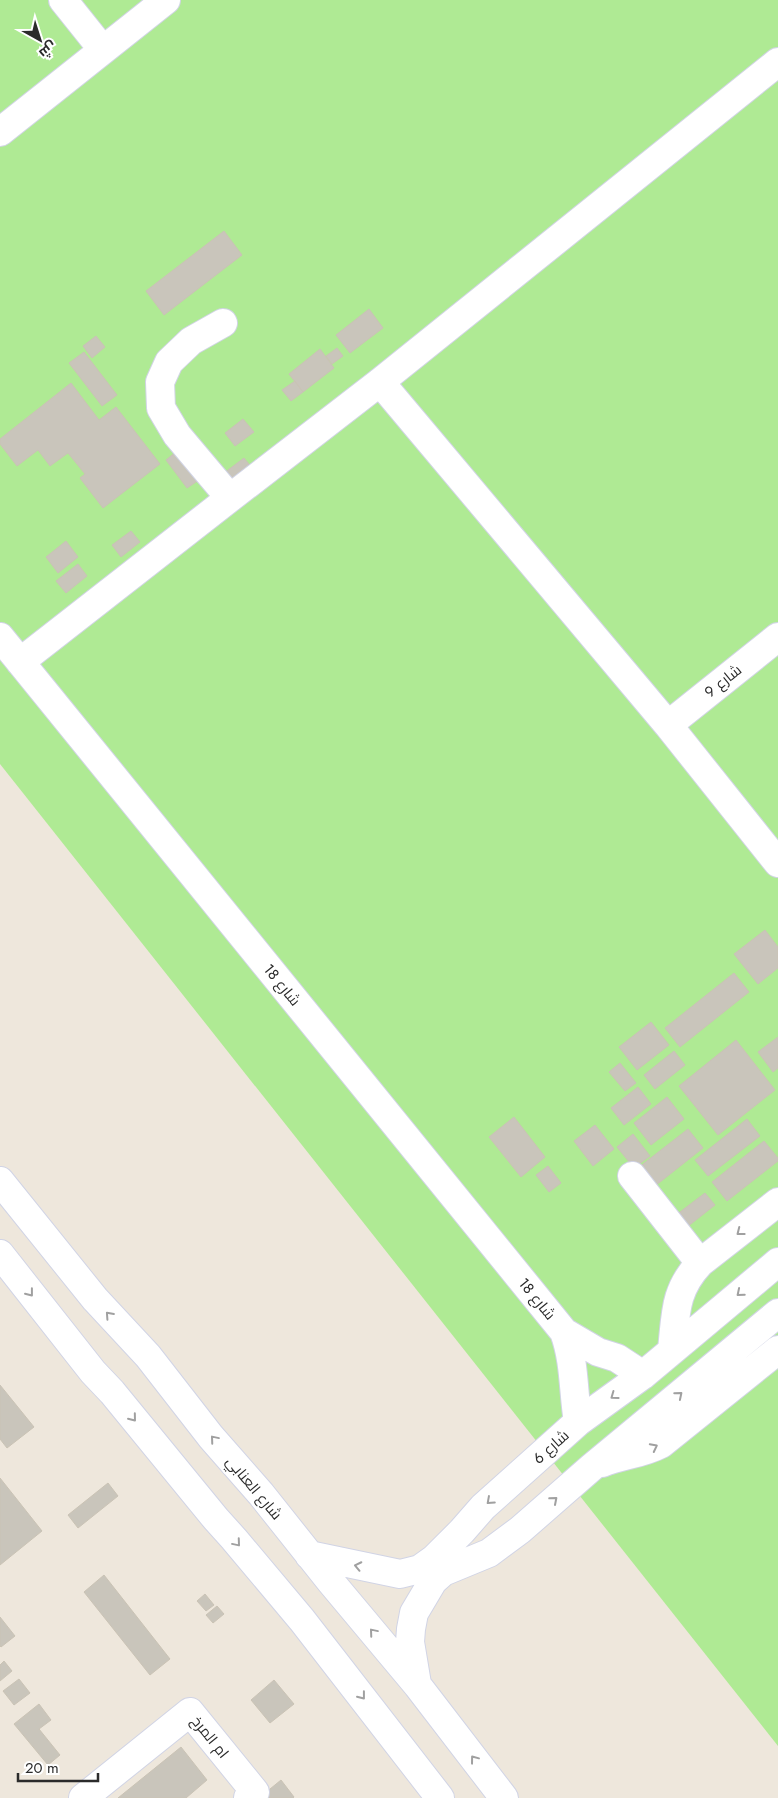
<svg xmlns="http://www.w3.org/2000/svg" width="778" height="1798" font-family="Jost,Cairo,sans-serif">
<rect width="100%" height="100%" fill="#eee7dc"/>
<path fill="#afea94" d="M 0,0 L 778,0 L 778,1746 L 0,764 Z"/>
<path fill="#c9c5bb" stroke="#cac3b5" d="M 224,231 L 242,255 L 164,315 L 146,291 Z
M 369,309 L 383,328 L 350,353 L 336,335 Z
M 96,336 L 105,347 L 92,358 L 83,346 Z
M 337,348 L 343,356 L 332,364 L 326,356 Z
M 320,349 L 334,368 L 303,392 L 289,374 Z
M 84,352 L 117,395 L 102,406 L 69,363 Z
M 295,381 L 303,392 L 291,401 L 282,390 Z
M 71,383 L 99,420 L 116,407 L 160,464 L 103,508 L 80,478 L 85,474 L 68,453 L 50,466 L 38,450 L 17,466 L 0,444 L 0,439 Z
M 243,419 L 254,432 L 235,446 L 225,433 Z
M 177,451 L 199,480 L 187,488 L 166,460 Z
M 244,458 L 253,469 L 229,488 L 220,476 Z
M 131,531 L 140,542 L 121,557 L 112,545 Z
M 66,541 L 78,557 L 58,573 L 46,557 Z
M 78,564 L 87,576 L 66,593 L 56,581 Z
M 765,930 L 778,947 L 778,968 L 758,984 L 734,954 Z
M 734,973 L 749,992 L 680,1047 L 665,1028 Z
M 651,1022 L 669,1045 L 637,1070 L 619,1047 Z
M 778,1037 L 778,1068 L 773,1072 L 758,1052 Z
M 736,1040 L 775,1090 L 718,1135 L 679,1086 Z
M 674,1051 L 685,1065 L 655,1089 L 644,1075 Z
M 620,1063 L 636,1083 L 625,1091 L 609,1072 Z
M 638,1087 L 651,1104 L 624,1125 L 611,1108 Z
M 667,1097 L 684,1119 L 651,1145 L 634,1123 Z
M 514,1117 L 545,1157 L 521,1177 L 489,1137 Z
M 747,1119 L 760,1136 L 708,1176 L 695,1160 Z
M 595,1125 L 614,1149 L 593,1166 L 574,1141 Z
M 688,1129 L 703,1148 L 650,1190 L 634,1171 Z
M 633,1134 L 650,1156 L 634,1168 L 617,1147 Z
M 764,1141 L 778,1158 L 778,1161 L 727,1201 L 712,1182 Z
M 548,1166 L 561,1183 L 549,1192 L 536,1175 Z
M 705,1193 L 715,1205 L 682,1231 L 672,1218 Z
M 0,1385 L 34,1427 L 7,1448 L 0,1439 Z
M 0,1478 L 42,1531 L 0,1565 Z
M 108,1483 L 118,1496 L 78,1528 L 68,1515 Z
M 104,1575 L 170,1659 L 150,1675 L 84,1592 Z
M 205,1594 L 214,1605 L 206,1611 L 197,1601 Z
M 217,1606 L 224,1614 L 213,1623 L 206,1615 Z
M 0,1617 L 15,1636 L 1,1647 L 0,1646 Z
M 4,1661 L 12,1671 L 0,1681 L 0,1665 Z
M 19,1679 L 30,1693 L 14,1705 L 3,1691 Z
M 274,1680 L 294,1704 L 270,1723 L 251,1700 Z
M 39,1704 L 51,1720 L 39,1729 L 60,1755 L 48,1765 L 14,1724 Z
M 181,1747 L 207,1780 L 186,1798 L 118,1798 Z
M 281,1780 L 294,1797 L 293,1798 L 259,1798 Z"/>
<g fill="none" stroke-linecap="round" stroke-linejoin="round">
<g stroke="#d1d4e5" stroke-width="30">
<path id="minor" d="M 63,0 L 103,50
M 0,132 L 166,0
M 223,323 L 191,341 L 169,362 L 160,382 L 161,408 L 177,435 L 230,498
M 380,382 L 668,725 L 778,863
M 0,637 L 564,1332 L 598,1352 L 617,1358 L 643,1375
M 20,662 L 230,498 L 380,382 L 778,62
M 668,725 L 778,637
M 632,1176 L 700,1263
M 0,1181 L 95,1299 L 148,1356 L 211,1437 L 261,1494 L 331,1582 L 418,1686 L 504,1798
M 0,1254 L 93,1372 L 112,1392 L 216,1519 L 234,1539 L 302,1620 L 440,1798
M 564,1332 C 575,1362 573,1392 578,1422
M 672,1350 C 676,1313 674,1291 700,1263 L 778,1202
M 602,1463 C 622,1455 642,1454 661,1444 L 778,1350
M 309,1555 L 400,1574 L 420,1569 L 434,1559 L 462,1531 L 483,1507 L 578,1422 L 643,1375 L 778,1262
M 417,1684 L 410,1642 L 411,1629 L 414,1613 L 433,1581 L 443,1572 L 489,1553 L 520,1530 L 592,1467 L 778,1313
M 83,1798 L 190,1712 L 255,1792 L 248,1798"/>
</g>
<use href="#minor" stroke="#fff" stroke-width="28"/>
</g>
<defs><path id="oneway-chevron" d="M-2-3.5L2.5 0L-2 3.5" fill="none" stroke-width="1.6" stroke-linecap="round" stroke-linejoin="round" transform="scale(1.25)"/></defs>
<g stroke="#a0a0a0">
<use href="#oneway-chevron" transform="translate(740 1232) rotate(142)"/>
<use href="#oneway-chevron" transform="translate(30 1293) rotate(52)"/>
<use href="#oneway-chevron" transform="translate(740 1293) rotate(140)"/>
<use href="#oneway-chevron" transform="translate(109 1315) rotate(-132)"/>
<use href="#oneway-chevron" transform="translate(679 1395) rotate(-40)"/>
<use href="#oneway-chevron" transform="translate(614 1396) rotate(144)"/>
<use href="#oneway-chevron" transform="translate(133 1418) rotate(51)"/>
<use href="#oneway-chevron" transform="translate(214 1439) rotate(-130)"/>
<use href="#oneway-chevron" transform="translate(654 1447) rotate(-27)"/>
<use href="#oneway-chevron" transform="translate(554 1500) rotate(-41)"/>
<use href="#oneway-chevron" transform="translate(490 1501) rotate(138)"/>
<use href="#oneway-chevron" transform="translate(237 1543) rotate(50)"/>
<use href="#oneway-chevron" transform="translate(358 1566) rotate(-168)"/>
<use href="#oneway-chevron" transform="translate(373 1632) rotate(-130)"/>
<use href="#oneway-chevron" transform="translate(362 1696) rotate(52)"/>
<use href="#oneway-chevron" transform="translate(474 1759) rotate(-127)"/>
</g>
<g text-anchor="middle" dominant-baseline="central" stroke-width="4" stroke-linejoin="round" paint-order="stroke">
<g font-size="15" fill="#2b2b2b" stroke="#fff">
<text transform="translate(723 681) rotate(-39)">شارع 9</text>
<text transform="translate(282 985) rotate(51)">شارع 18</text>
<text transform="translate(537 1299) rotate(51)">شارع 18</text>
<text transform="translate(551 1447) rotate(-42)">شارع 6</text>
<text transform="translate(254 1488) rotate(50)">شارع العنابي</text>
<text transform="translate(210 1737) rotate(51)">ام المرخ</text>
</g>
</g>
<g transform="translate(40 40) rotate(141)" stroke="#ffffff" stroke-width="4" paint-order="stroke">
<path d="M0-4L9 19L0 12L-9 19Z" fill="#2b2b2b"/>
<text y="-8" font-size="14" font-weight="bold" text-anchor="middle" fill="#2b2b2b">ش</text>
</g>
<path d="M18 1773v8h80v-8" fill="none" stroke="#2b2b2b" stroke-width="2.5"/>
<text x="25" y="1773" font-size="15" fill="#2b2b2b" stroke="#ffffff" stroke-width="4" paint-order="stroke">20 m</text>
</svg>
